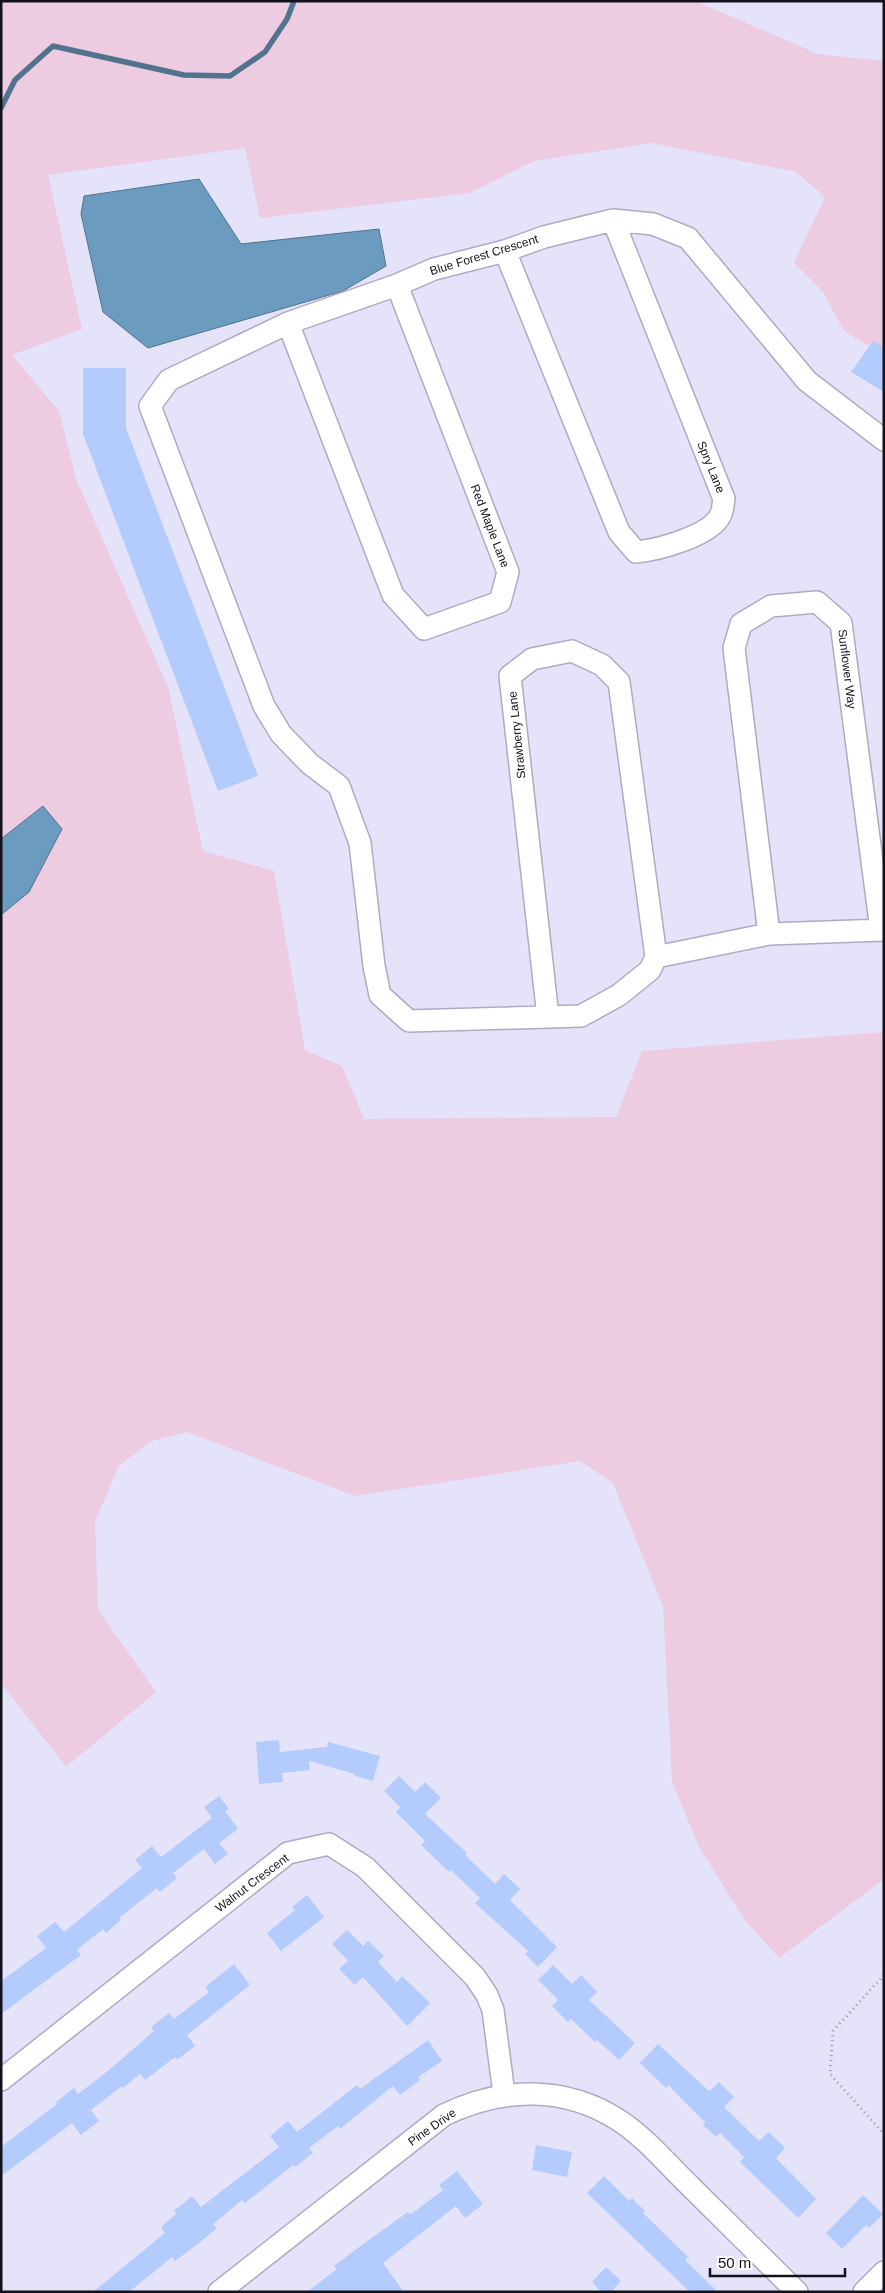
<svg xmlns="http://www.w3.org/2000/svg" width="885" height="2293" font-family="Arial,sans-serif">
<rect width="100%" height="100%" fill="#e5e3fa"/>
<path fill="#edcbe1" d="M 1,1 L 695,1 L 818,54 L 884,61 L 884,355 L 844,331 L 823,292 L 794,263 L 825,197 L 796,172 L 652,143 L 534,161 L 470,193 L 260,218 L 245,148 L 48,175 L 82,329 L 12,355 L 59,411 L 76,479 L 168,687 L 203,851 L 274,871 L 305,1050 L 342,1066 L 364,1119 L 616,1117 L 642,1051 L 884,1032 L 884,1879 L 779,1958 L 745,1920 L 699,1847 L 672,1781 L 663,1606 L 613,1483 L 580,1461 L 355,1496 L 187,1432 L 151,1441 L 119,1466 L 95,1521 L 98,1610 L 156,1692 L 66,1767 L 1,1683 Z"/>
<path fill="#6b9cbf" stroke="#51738e" d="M 199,179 L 241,244 L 379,229 L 386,266 L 343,291 L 148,348 L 103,312 L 81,214 L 84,196 Z
M 43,806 L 62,829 L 29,892 L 1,915 L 1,839 Z"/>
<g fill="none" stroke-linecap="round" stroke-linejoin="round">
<path stroke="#51738e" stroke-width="5.5" d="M 1,108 L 15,80 L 53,46 L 184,75 L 230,76 L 265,52 L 287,19 L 294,1"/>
</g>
<path fill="#b4ccfd" d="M 873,341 L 884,347 L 884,392 L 851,372 Z
M 83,368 L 126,368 L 126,428 L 258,776 L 218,791 L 83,434 Z
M 279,1740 L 280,1752 L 327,1747 L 328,1742 L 380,1756 L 373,1781 L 355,1776 L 355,1774 L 309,1761 L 310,1770 L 282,1773 L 283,1782 L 259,1784 L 256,1742 Z
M 399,1776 L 415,1792 L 425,1782 L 441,1798 L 425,1814 L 467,1853 L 465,1855 L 495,1884 L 504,1874 L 520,1889 L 510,1900 L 557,1947 L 538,1967 L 525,1954 L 528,1951 L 475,1903 L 480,1898 L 451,1870 L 449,1872 L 421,1845 L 425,1841 L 396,1812 L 400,1807 L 384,1791 Z
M 219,1796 L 229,1809 L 225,1811 L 238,1829 L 219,1843 L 228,1854 L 215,1864 L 204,1849 L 173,1873 L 177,1878 L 160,1892 L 157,1888 L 119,1918 L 121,1920 L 106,1933 L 103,1929 L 77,1950 L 81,1955 L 1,2014 L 1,1981 L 46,1948 L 37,1936 L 55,1922 L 64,1932 L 142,1868 L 135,1860 L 152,1846 L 161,1857 L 212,1818 L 204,1807 Z
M 307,1895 L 324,1917 L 281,1951 L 267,1933 L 295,1910 L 292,1907 Z
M 347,1930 L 363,1946 L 368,1941 L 384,1956 L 378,1962 L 397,1982 L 402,1976 L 430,2003 L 407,2026 L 363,1977 L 355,1985 L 339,1969 L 348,1961 L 332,1944 Z
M 234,1964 L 250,1985 L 187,2035 L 195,2046 L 177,2060 L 175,2057 L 145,2080 L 140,2074 L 123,2088 L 122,2086 L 91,2110 L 99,2121 L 81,2135 L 72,2123 L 1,2176 L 1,2147 L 57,2104 L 56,2102 L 74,2088 L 78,2094 L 109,2070 L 154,2031 L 151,2027 L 169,2013 L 174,2019 L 209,1992 L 205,1987 Z
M 553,1965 L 572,1984 L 581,1975 L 597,1992 L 589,2000 L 635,2043 L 619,2060 L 597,2040 L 595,2042 L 571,2019 L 568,2022 L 552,2006 L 558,2000 L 538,1980 Z
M 428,2040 L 442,2061 L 418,2077 L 420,2080 L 400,2095 L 393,2086 L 340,2129 L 338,2126 L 309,2148 L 313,2153 L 295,2167 L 293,2165 L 245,2203 L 242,2200 L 213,2224 L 217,2228 L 199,2243 L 175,2261 L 172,2257 L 129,2292 L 93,2292 L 165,2233 L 161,2227 L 176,2214 L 174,2211 L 192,2196 L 201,2207 L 279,2147 L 270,2136 L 288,2121 L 297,2132 L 357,2085 L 360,2089 Z
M 658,2044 L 709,2091 L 719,2082 L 734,2097 L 724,2107 L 759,2141 L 769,2132 L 785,2148 L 776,2158 L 816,2199 L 798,2218 L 740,2162 L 744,2157 L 720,2133 L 716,2137 L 703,2125 L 705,2122 L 668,2085 L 666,2088 L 640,2063 Z
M 536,2145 L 572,2152 L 567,2177 L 532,2170 Z
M 457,2171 L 483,2204 L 465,2218 L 456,2206 L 383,2263 L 404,2292 L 307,2292 L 337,2269 L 334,2266 L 363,2244 L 408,2212 L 410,2215 L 443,2190 L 439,2185 Z
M 604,2176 L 629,2201 L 632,2198 L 645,2211 L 643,2213 L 688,2257 L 685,2260 L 718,2292 L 690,2292 L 587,2193 Z
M 863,2195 L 883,2214 L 869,2228 L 866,2225 L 842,2249 L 826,2233 Z
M 606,2267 L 621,2281 L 611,2292 L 601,2292 L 592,2282 Z"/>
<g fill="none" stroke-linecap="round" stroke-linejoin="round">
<g stroke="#adabc1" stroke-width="24">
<path id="minor" d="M 505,251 L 619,532 L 636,552 C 657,550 712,536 721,514 C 723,510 723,503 724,499 L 613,220
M 288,323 L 393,595 L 424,629 L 500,602 L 508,572 L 397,285
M 884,440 L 807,381 L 688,238 L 653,224 L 613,220 L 544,237 L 505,251 L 434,269 L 397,285 L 288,323 L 169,380 L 150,406 L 264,706 L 281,734 L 310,764 L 339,786 L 360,843 L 374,966 L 380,995 L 409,1021 L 581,1016 L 619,995 L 650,970 L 656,957 L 769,934 L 884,930
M 769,934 L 734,648 L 741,624 L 771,606 L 817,602 L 841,623 L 881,930
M 548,1017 L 510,676 L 532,659 L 572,651 L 602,665 L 619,682 L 656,957
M 1,2080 L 288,1853 L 329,1844 L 365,1867 L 475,1977 L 487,1995 L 493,2010 L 504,2094
M 219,2292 L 444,2115 C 502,2087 565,2085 620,2121 C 647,2139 669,2166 692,2188 C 727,2223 762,2257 797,2292
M 864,2292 L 884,2272"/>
</g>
<path stroke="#9a98a9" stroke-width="3" stroke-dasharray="1 4" stroke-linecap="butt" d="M 884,1975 L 833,2031 L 830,2074 L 884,2134"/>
<use href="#minor" stroke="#fff" stroke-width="21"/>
</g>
<g text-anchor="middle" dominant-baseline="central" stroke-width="4" stroke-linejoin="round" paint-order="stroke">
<g font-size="12" fill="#13121a" stroke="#fff">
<text transform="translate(484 255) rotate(-17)">Blue Forest Crescent</text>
<text transform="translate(711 467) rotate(68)">Spry Lane</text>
<text transform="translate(490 526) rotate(69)">Red Maple Lane</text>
<text transform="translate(847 669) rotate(83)">Sunflower Way</text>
<text transform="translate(517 735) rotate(-96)">Strawberry Lane</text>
<text transform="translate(252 1883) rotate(-37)">Walnut Crescent</text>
<text transform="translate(432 2127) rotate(-35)">Pine Drive</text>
</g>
</g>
<rect width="885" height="2293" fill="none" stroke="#13121a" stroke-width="5"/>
<path d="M710 2268v8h135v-8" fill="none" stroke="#13121a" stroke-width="2.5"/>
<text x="718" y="2268" font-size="15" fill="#13121a" stroke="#ffffff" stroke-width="4" paint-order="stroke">50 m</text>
</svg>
